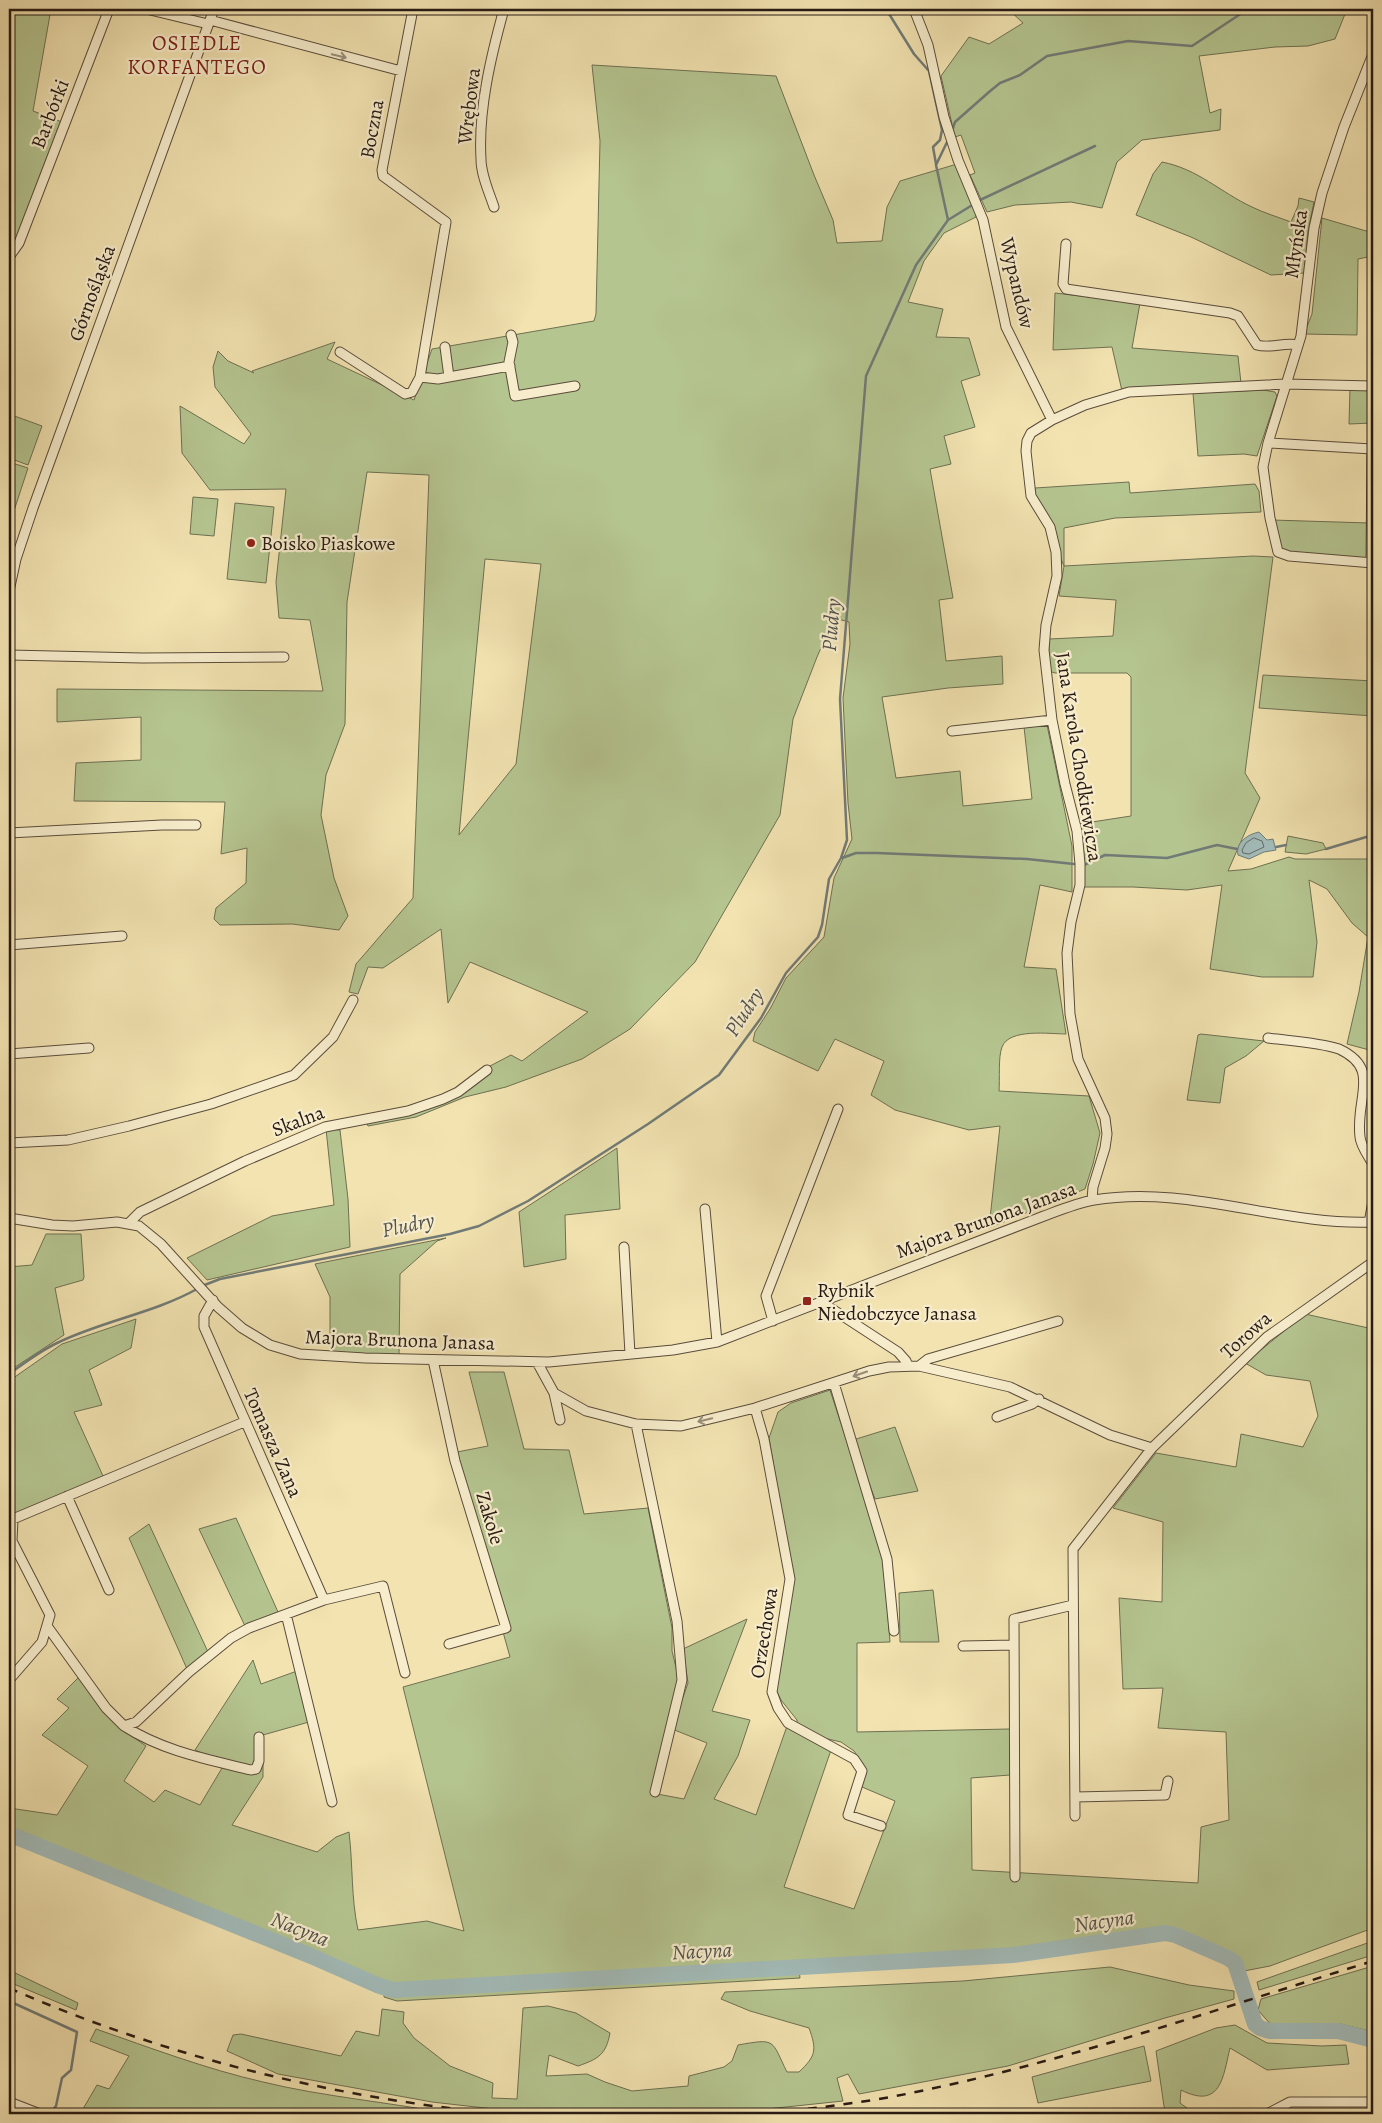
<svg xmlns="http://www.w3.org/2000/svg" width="1382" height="2123" font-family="Alegreya,serif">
<rect width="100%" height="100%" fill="#f2e3b1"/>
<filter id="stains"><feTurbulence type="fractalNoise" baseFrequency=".004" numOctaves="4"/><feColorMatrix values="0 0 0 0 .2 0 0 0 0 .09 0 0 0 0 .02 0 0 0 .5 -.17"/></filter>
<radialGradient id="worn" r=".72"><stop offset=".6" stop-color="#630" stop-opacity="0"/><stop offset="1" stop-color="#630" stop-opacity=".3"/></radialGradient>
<path fill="#b5c590" stroke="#6e7052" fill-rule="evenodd" d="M 9,9 L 51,9 L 33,111 L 62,122 L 13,261 L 9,288 Z
M 1008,9 L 1347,9 L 1335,39 L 1308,46 L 1275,47 L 1199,56 L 1210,113 L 1221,109 L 1220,130 L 1142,140 L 1117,162 L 1102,208 L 1071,202 L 1015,205 L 987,212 L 970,175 L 975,173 L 961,135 L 955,137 L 941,76 L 969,37 L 989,44 L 1023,23 Z
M 592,65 L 776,76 L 814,175 L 833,220 L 837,243 L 882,241 L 887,207 L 900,181 L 957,164 L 976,210 L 976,217 L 944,233 L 924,261 L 908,302 L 943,309 L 936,337 L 969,338 L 980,375 L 961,381 L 975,427 L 944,436 L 951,464 L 930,469 L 953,598 L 939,600 L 946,661 L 1002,656 L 1003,684 L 948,688 L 882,697 L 896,778 L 960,771 L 963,806 L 1032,799 L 1024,727 L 1047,725 L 1072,846 L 1072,892 L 1040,885 L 1024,967 L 1056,969 L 1066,1034 C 1050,1034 1009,1028 1002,1047 C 998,1057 1000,1079 999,1091 L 1089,1096 L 1100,1133 L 1093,1164 L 1085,1189 L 989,1228 L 1000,1126 L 969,1130 L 895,1110 L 871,1095 L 884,1061 L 835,1039 L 818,1071 L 753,1041 L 755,1032 L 770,1009 L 786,978 L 824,937 L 834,878 L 852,839 L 848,803 L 843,698 L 850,644 L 849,622 L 834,618 L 817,657 L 793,719 L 780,815 L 695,962 L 630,1029 L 582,1059 L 506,1087 L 465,1097 L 416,1117 L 368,1126 L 366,1122 L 461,1092 L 492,1071 L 490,1066 L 511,1055 L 522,1061 L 588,1012 L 470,962 L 448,1003 L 441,929 L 383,968 L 368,967 L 358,994 L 349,992 L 356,964 L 413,898 L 429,475 L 367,472 L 347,602 L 345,724 L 326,775 L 321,815 L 334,878 L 348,916 L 339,930 L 292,924 L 220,925 L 214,919 L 216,908 L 246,883 L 247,848 L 221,854 L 225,802 L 74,801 L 76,763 L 141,760 L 141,717 L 57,722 L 57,689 L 323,691 L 310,620 L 279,618 L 276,582 L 286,489 L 210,490 L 182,453 L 180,406 L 244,444 L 251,434 L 215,387 L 213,367 L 218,351 L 228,361 L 254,373 L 252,371 L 335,342 L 327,359 L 414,400 L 432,349 L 594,321 L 596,314 L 600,141 ZM 485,559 L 541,564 L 516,764 L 459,835 Z
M 1162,162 C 1198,169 1220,192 1252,207 C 1264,213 1278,217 1291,222 L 1298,206 L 1299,198 L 1314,202 L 1308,232 L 1304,273 L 1271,275 L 1191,237 L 1136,215 L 1153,174 Z
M 1322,218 L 1373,233 L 1373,256 L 1358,259 L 1357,335 L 1304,334 L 1312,314 Z
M 1055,293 L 1140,303 L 1132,348 L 1238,356 L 1241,383 L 1122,391 L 1112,347 L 1053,350 Z
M 1350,388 L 1373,389 L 1373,423 L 1349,424 Z
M 1263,390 L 1275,392 L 1277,396 L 1257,456 L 1244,454 L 1198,456 L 1193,393 Z
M 9,414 L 42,426 L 28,465 L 9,458 Z
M 9,462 L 28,468 L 9,526 Z
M 1129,482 L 1130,493 L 1255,484 L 1259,491 L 1261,512 L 1115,518 L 1064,528 L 1064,566 L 1253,556 L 1273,557 L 1245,773 L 1260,798 L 1228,871 L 1251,869 L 1289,857 L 1295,859 L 1373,859 L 1373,1051 L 1347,1044 L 1359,992 L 1368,937 L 1352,923 L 1327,889 L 1309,880 L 1317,942 L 1313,977 L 1262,977 L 1210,969 L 1222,885 L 1187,890 L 1133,887 L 1084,887 L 1079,824 L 1131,816 L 1131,677 L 1127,673 L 1055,673 L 1049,671 L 1049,639 L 1113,636 L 1116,600 L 1059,596 L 1064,566 L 1034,497 L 1035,488 Z
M 193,497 L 218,499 L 214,536 L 190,534 Z
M 235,503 L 274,507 L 266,583 L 227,579 Z
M 1272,520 L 1369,523 L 1369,559 L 1286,552 L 1281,549 Z
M 1263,675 L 1373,681 L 1373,716 L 1259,708 Z
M 1288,836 L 1323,843 L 1326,849 L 1306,854 L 1285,852 Z
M 1201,1034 L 1264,1041 L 1246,1056 L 1225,1068 L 1220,1103 L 1187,1100 L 1198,1035 Z
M 326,1129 L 340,1130 L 348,1199 L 350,1247 L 207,1280 L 187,1258 L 272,1216 L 334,1205 Z
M 617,1148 L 620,1209 L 565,1215 L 566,1259 L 524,1267 L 519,1212 Z
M 46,1234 L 81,1234 L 84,1277 L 83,1280 L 55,1288 L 64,1335 L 9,1371 L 9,1267 L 32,1265 Z
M 446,1238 L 437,1241 L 400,1274 L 399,1357 L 330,1354 L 330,1297 L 315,1264 Z
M 1305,1314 L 1373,1329 L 1373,1928 L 1270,1966 L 1244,1971 L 1237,1959 L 1220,1950 L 1177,1932 L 1158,1930 L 1014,1952 L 396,1986 L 363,1976 L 9,1826 L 9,1808 L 57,1815 L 88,1766 L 42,1735 L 69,1708 L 57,1699 L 79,1677 L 126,1732 L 146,1746 L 124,1781 L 154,1802 L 165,1790 L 200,1805 L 225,1763 L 195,1750 L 253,1660 L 261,1684 L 297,1671 L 309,1722 L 263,1735 L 263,1777 L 232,1825 L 317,1852 L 336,1837 L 349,1832 C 353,1865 351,1898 358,1930 L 427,1921 L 464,1931 L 403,1687 L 510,1657 L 503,1632 L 511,1631 L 457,1452 L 488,1446 L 469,1372 L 504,1372 L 524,1449 L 569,1450 L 584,1514 L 648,1508 L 672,1628 L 672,1651 L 679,1680 L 652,1793 L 684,1799 L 707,1743 L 672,1729 L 688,1683 L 683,1649 L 747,1619 L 712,1711 L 750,1720 L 738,1756 L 714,1799 L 756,1815 L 787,1726 L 831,1750 L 784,1887 L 854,1909 L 895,1801 L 862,1787 L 863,1764 L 854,1751 L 841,1742 L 819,1737 L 797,1724 L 797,1720 L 781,1700 L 776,1690 L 793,1581 L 769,1438 L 778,1412 L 791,1403 L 830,1390 L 869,1509 L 884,1563 L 890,1642 L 857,1643 L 857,1732 L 1010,1729 L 1010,1775 L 971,1778 L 972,1870 L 1198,1883 L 1201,1827 L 1229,1820 L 1226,1732 L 1158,1728 L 1163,1688 L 1123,1689 L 1119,1598 L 1162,1602 L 1163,1522 L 1113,1508 L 1156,1453 L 1236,1467 L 1241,1434 L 1303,1447 L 1318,1416 L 1310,1381 L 1266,1375 L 1245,1363 Z
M 136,1319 L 131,1348 L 89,1370 L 102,1405 L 74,1412 L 103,1476 L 9,1518 L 9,1381 L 62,1344 Z
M 895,1427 L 918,1491 L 875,1499 L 853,1440 Z
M 236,1518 L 278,1612 L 245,1626 L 199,1529 Z
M 149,1524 L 208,1652 L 187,1669 L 129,1538 Z
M 933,1590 L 939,1642 L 900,1642 L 899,1593 Z
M 1373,1941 L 1373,1955 L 1259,1990 L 1257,1982 Z
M 1373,1966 L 1373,2032 L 1340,2024 L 1339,2027 L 1272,2026 L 1258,2010 L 1261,1999 Z
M 1110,1967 L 1189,1985 L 1234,1991 L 1234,1999 L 1165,2018 L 1008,2066 L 859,2094 L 848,2074 L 837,2078 L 843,2101 L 767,2109 L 674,2114 L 520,2112 L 432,2102 L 278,2074 L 227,2051 L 233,2035 L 241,2034 L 341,2056 L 356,2031 L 379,2036 L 382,2009 L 404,2012 L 403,2023 L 414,2038 L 450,2066 L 493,2083 L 492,2098 L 517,2099 L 523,2008 L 548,2006 L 576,2013 L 610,2033 C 606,2055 598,2059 578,2066 L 549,2055 L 546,2076 L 587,2074 L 605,2082 L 632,2091 L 688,2086 L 689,2076 L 724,2067 L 732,2061 L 738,2045 C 777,2038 771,2040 787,2072 L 799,2072 C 816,2056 817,2050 809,2028 L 750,2011 L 721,1999 L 725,1992 L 963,1981 Z
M 9,1970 L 78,2003 L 76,2010 L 9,1982 Z
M 799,1970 L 800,1978 L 397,2001 L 384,1997 L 384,1991 L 393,1993 Z
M 1235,2025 L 1267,2043 L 1322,2046 L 1346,2045 L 1349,2064 L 1267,2070 L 1230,2048 C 1223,2077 1221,2110 1181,2090 L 1180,2103 L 1187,2108 L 1186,2114 L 1165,2113 L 1156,2051 L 1216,2028 Z
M 96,2029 C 151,2048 206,2069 263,2082 C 325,2097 388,2102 451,2114 L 80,2114 L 97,2085 L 109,2089 L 129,2056 L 90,2041 Z
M 1144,2046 L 1151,2081 L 1038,2103 L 1032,2077 Z"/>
<path fill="#a2bbb9" stroke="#717b77" d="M 1259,832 L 1267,840 L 1273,839 L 1276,850 L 1264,852 L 1249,859 L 1238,855 C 1235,842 1249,834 1259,832 Z"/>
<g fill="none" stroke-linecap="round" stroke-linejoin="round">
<path stroke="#646a66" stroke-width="1" d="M 1254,838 L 1262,841 L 1264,847 L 1249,854 L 1243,853 L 1242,850 L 1246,843 Z"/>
<path stroke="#717b77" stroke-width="2.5" d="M 886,9 L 914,54 L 929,71 L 942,130 L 940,140 L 933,147 L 936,164
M 952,131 L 955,122 L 989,92 L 1000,83 L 1020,75 L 1047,56 L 1128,41 L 1192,46 L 1248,9
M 978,201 L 1095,146
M 948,220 L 936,165 L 949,138
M 1276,847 L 1286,845
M 1326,849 L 1373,835
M 842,858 L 856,853 L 877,853 L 1027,859 L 1074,864
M 1084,865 L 1105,855 L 1167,858 L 1217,845 L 1237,849
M 202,1286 L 220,1279 L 450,1234 L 479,1226 L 528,1201 L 648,1124 L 719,1075 L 761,1018 L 786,973 L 818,937 L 822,925 L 829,879 L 841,858 L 847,840 L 840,699 L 866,376 L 916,265 L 948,220 L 974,204
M 9,1374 C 24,1363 40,1351 57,1343 C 102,1321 154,1313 197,1289
M 9,2001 L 77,2032 L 71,2070 L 62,2078 L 56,2106 L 52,2111"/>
<path stroke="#a2bbb9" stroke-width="16" d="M 9,1834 L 311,1956 L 377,1985 L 393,1990 L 1013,1955 L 1165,1933 L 1175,1935 L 1228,1958 L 1235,1963 L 1255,2024 L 1260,2028 L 1269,2031 L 1338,2031 L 1373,2040"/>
<g stroke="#5a4c3b" stroke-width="11">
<path id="minor" d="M 146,9 L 208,24
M 914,9 L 928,45 L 944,117 L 958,160 L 983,220 L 1006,327 L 1052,420
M 210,20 L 401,71
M 1373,54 L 1344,127 L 1322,193 L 1314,228 L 1301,336 L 1268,443 L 1263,467 L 1270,518 L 1278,552 L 1289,556 L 1373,563
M 494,207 C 489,192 481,175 481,159 C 478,110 491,56 504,9
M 1066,244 L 1063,284 L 1066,289 L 1230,313 L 1238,316 L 1257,345 C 1270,349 1284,342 1298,345
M 9,257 L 19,243 L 109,9
M 511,335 L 513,342 L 509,362 L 515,396 L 575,386
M 445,347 L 449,377
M 340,352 L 405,394 L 412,392 L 420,377 L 446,222 L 383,176 L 382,170 L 413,9
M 420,377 L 438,379 L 510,366
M 1268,443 L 1372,449 L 1371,563
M 9,591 L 16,559 L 33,508 L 214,9
M 9,655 L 142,658 L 284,657
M 952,731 L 1052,720
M 9,833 L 162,825 L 196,825
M 9,945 L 122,936
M 1268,1038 C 1291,1041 1317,1042 1339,1049 C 1382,1069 1355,1097 1360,1137 C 1361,1147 1368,1155 1373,1164
M 9,1054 L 89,1048
M 9,1143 L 68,1140 L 129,1126 L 211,1104 L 294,1075 L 333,1037 L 353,1000
M 1092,1200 L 1093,1187 L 1105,1148 L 1107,1134 L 1105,1118 L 1078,1059 L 1070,1014 L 1067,953 L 1071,922 L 1080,885 L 1080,864 L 1077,831 L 1065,784 L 1052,720 L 1044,650 L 1046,625 L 1057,576 L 1056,552 L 1050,527 L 1031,496 L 1026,451 L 1027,441 L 1031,433 L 1052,420 L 1085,405 L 1129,392 L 1285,384 L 1373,386
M 705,1209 L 717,1342
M 9,1218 L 52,1225 L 73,1226 L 117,1222 L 139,1226 L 161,1244 L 218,1307 L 242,1328 L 270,1345 L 300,1354 L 365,1358 L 549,1362 L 673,1350 L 717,1342 L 1044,1216 C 1060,1210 1077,1203 1094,1200 C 1188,1184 1280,1226 1373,1222
M 129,1223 L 140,1212 L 245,1161 L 325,1127 L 408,1111 L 443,1099 L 458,1092 L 487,1070
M 1369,1223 L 1373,1201
M 624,1247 L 630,1354
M 213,1300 L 204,1316 L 204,1327 L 324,1600
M 824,1300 L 829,1307 L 898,1352 L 906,1361 L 908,1366
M 773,1321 L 766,1296 L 838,1109
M 433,1360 L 455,1461 L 506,1628 L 449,1644
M 537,1362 L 554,1393 L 586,1411 L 636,1424 L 681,1426 L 755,1408 L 869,1371 L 889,1367 L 919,1366 L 1010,1387 L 1110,1435 L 1152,1448
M 919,1366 L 928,1359 L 1058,1321
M 834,1383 L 887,1559 L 894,1631
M 554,1393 L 560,1420
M 755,1408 L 764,1439 L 790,1579 L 772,1692 L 778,1708 L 788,1723 L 854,1759 L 862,1771 L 848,1815 L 881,1826
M 997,1417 L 1032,1404 L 1039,1399
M 636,1424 L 677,1621 L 682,1680 L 655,1792
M 67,1496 L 109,1590
M 286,1614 L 332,1802
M 47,1626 L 106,1708 L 124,1726 L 136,1722 L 189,1672 L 231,1638 L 249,1628 L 324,1600 L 383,1586 L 405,1673
M 963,1646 L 1014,1645
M 9,1680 L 42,1642 L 50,1615 L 12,1541 L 13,1519 L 244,1422
M 124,1726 C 163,1751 206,1759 251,1770 L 256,1769 L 259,1761 L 259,1737
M 1075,1797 L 1165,1795 L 1168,1781
M 1075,1816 L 1073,1549 L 1152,1448 L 1267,1337 L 1373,1262
M 1015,1877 L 1014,1619 L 1073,1605
M 9,2102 L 40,2114
M 1267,2114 L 1290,2102 L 1373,2102"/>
</g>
<use href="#minor" stroke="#f7edcc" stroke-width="9"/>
<path stroke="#271a14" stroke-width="2.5" stroke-dasharray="9 9" stroke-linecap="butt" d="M 9,1988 C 166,2057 333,2098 503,2114
M 754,2114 C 813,2109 872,2102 930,2089 C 1080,2057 1227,2006 1373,1961"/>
</g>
<defs><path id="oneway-shaft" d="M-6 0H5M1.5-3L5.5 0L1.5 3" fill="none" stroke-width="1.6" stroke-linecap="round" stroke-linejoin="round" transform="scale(1.25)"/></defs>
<g stroke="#998e79">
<use href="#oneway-shaft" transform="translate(339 56) rotate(14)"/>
<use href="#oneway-shaft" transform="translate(860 1374) rotate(161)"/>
<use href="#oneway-shaft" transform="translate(705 1420) rotate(166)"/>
</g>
<g fill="#8f2418" stroke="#f7edcc" stroke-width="2">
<circle cx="251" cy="543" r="5"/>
<rect x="802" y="1296" width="10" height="10" rx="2.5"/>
</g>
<g text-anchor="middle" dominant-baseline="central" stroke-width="4.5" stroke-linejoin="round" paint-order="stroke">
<g font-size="20" fill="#271a14" stroke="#f7edcc">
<text transform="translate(469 106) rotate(-83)">Wrębowa</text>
<text transform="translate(50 114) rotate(-69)">Barbórki</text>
<text transform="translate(372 129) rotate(-80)">Boczna</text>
<text transform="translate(1296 244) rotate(-82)">Młyńska</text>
<text transform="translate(1017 283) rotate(77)">Wypandów</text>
<text transform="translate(92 293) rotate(-70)">Górnośląska</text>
<text transform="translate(1079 757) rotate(81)">Jana Karola Chodkiewicza</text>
<text transform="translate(298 1121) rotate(-21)">Skalna</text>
<text transform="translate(986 1220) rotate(-20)">Majora Brunona Janasa</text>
<text transform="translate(1246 1335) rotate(-42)">Torowa</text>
<text transform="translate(400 1340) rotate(2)">Majora Brunona Janasa</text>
<text transform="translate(273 1443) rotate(66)">Tomasza Zana</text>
<text transform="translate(490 1518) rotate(73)">Zakole</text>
<text transform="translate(764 1633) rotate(-81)">Orzechowa</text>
</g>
<g font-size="20" fill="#271a14" stroke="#f7edcc" text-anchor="start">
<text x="261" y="543">Boisko Piaskowe</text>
<text x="817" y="1290">Rybnik<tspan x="817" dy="23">Niedobczyce Janasa</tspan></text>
</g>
<g font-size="21" letter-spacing="1" fill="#7a1f14" stroke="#f7edcc">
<text x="197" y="43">OSIEDLE<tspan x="197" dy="24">KORFANTEGO</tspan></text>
</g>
<g font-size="21" font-style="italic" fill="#52524e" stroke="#f7edcc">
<text transform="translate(831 625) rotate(-85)">Pludry</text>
<text transform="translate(744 1012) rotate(-57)">Pludry</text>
<text transform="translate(408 1225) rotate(-12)">Pludry</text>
<text transform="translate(1104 1921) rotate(-8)">Nacyna</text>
<text transform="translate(300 1929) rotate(22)">Nacyna</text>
<text transform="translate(702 1951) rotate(-3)">Nacyna</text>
</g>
</g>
<rect width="1382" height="2123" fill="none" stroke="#f2e3b1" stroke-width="30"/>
<rect x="10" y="10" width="1362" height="2103" fill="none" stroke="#271a14" stroke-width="2.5"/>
<rect x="15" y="15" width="1352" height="2093" fill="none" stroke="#271a14"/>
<rect width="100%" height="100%" filter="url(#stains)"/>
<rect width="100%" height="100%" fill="url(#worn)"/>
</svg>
